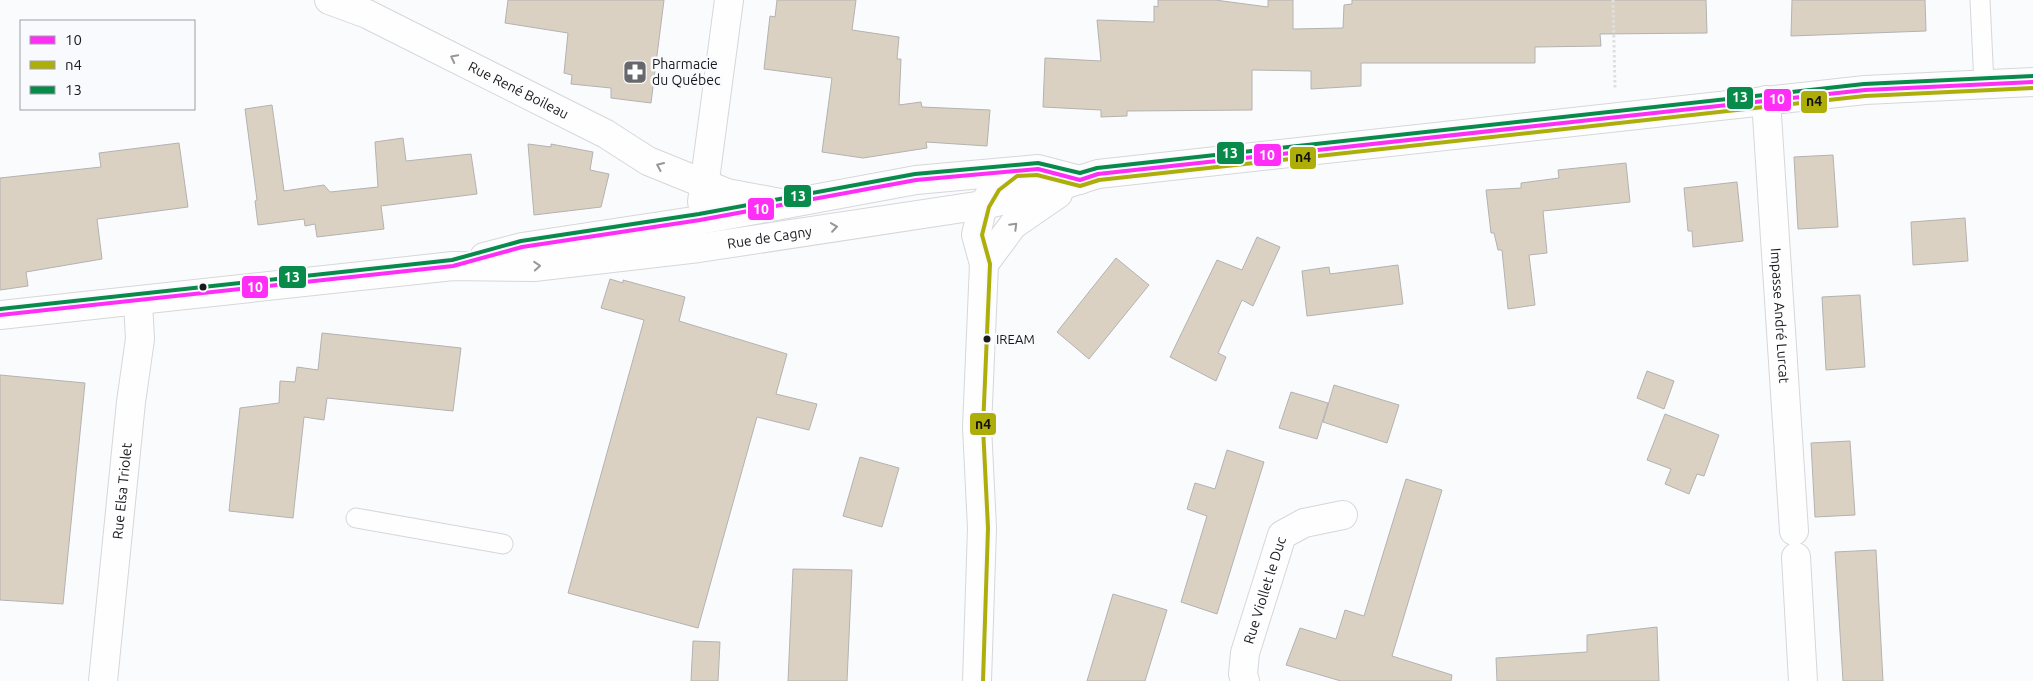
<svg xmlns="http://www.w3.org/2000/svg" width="2033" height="681" font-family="Ubuntu,sans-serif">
<rect width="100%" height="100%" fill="#fafbfd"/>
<path fill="#dbd1c2" stroke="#b3b2b2" d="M 508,0 L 664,0 L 651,103 L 611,98 L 611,88 L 571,84 L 572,75 L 564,73 L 568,33 L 505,23 Z
M 777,0 L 856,0 L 852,30 L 899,37 L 897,59 L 901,59 L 899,105 L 921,102 L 922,107 L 990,110 L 987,146 L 926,142 L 927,148 L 863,158 L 822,152 L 832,78 L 764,69 L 770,16 L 775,17 Z
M 1158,0 L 1215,0 L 1268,7 L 1268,0 L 1293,0 L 1293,29 L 1343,28 L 1344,5 L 1352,4 L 1352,0 L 1706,0 L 1707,33 L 1600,34 L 1601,46 L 1535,47 L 1535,63 L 1361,63 L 1361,86 L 1311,89 L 1311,71 L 1252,70 L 1252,110 L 1127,111 L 1127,116 L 1101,117 L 1101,110 L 1043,107 L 1045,58 L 1101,61 L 1097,20 L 1154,22 L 1154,6 L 1158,7 Z
M 1792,0 L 1925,0 L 1926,31 L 1791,36 Z
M 272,105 L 284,191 L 324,185 L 330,192 L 378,187 L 375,142 L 403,138 L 406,161 L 471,154 L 477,194 L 381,206 L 384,229 L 317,237 L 315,224 L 305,226 L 304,219 L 258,225 L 255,201 L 257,200 L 245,109 Z
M 179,143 L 188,207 L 97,219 L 102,259 L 26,272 L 28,286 L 0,290 L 0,178 L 101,167 L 99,153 Z
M 528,144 L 551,147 L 551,144 L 593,152 L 590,170 L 609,174 L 601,207 L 534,215 Z
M 1833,155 L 1838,227 L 1798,229 L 1794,157 Z
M 1626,163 L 1630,202 L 1543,211 L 1547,253 L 1529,255 L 1535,305 L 1508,309 L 1502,250 L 1498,250 L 1494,233 L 1491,233 L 1486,190 L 1521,188 L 1521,183 L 1559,178 L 1558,170 Z
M 1737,182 L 1743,241 L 1693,247 L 1692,231 L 1688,231 L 1684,188 Z
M 1965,218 L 1968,261 L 1913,265 L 1911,222 Z
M 1257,237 L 1280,247 L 1253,306 L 1242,300 L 1218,353 L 1226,357 L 1216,381 L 1170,357 L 1217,260 L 1242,270 Z
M 1116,258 L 1149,285 L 1089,359 L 1057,332 Z
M 1398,265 L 1403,304 L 1307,316 L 1302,271 L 1329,267 L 1330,274 Z
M 610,279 L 623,283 L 623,280 L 685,297 L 679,321 L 787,354 L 776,394 L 817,404 L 809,430 L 757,417 L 698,628 L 568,593 L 644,320 L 601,308 Z
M 1860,295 L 1865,367 L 1826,370 L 1822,297 Z
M 322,333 L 461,348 L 453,411 L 327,398 L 324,420 L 304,417 L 293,518 L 229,511 L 240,408 L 279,403 L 280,381 L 295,382 L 297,367 L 318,370 Z
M 1647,371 L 1674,381 L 1664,409 L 1637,398 Z
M 0,375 L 85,383 L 63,604 L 0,600 Z
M 1334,385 L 1399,405 L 1387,443 L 1323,422 Z
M 1291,392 L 1328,403 L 1317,439 L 1279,428 Z
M 1665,414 L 1719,435 L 1704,476 L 1697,474 L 1689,494 L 1665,484 L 1671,469 L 1647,460 Z
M 1850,441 L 1855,515 L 1815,517 L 1811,443 Z
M 1227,450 L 1264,462 L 1217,614 L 1181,602 L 1207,516 L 1187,509 L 1195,483 L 1215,489 Z
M 860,457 L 899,468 L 882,527 L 843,516 Z
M 1406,479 L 1442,490 L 1392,656 L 1452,675 L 1451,681 L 1341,681 L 1286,665 L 1300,628 L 1336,639 L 1345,610 L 1364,616 Z
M 1876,550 L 1883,681 L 1843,681 L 1835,552 Z
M 793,569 L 852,570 L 847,681 L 788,681 Z
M 1113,594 L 1167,610 L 1145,681 L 1087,681 Z
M 1657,627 L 1659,681 L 1497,681 L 1496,658 L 1587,652 L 1587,635 Z
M 693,641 L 720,642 L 718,681 L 691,681 Z"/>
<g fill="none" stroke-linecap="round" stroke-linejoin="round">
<g stroke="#d6d7da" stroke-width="21">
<path id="lane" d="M 1980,0 L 1984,84
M 356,518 L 503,544"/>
</g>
<g stroke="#d6d7da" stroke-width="30">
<g id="street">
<path id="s1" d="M 329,0 L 367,14 L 606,134 L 648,161 L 727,193 L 786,204"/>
<path id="s2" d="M 1766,100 L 1794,531"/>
<path d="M 702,202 L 729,0"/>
<path d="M 1796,557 L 1803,681"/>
<path id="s3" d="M 103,681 L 131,402 L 140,339 L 138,302"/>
<path id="s4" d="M 1245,681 L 1243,674 L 1245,653 L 1282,535 L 1304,523 L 1343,515"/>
</g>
</g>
<g stroke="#d6d7da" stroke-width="30">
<g id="secondary">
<path d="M 484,257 L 522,247 L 700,220 L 916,180 L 1038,169 L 1080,180"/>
<path d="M 984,264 L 1013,225 L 1058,194"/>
<path id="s5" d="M 0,315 L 453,266 L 534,267 L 699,248 L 983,205 L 1041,192 L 1098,174 L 1865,90 L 2033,82"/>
<path d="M 977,681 L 982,528 L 977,427 L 984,264 L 976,235 L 983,205 L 992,191"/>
</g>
</g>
<path stroke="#dfdfdf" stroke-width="3" stroke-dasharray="2.5 2.5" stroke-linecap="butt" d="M 1613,0 L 1615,88"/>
<use href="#lane" stroke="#fefeff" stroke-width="19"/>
<use href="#street" stroke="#fefeff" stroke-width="28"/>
<use href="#secondary" stroke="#fefeff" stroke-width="28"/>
<g stroke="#f9fafe" stroke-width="8">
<path id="bus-1" d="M 0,315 L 453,266 L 522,247 L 700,220 L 916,180 L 1038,169 L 1080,180 L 1098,174 L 1865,90 L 2033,82"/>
</g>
<g stroke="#f9fafe" stroke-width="8">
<path id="bus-2" d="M 983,681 L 988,528 L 983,427 L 990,264 L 982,235 L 989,207 L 999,190 L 1017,176 L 1037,175 L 1080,186 L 1099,180 L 1865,96 L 2033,88"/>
</g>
<g stroke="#f9fafe" stroke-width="8">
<path id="bus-3" d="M 0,309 L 452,260 L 521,241 L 699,214 L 915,174 L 1038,163 L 1080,173 L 1097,168 L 1864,84 L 2033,76"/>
</g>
<use href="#bus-1" stroke="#fe2ef7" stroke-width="4"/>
<use href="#bus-2" stroke="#aeae0a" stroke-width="4"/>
<use href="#bus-3" stroke="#088a4b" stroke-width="4"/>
</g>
<defs><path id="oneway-chevron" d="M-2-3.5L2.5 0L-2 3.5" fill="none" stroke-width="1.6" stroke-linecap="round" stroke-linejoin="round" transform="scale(1.25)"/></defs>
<g stroke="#969799">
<use href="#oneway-chevron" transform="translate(454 58) rotate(-153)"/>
<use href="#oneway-chevron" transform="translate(660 166) rotate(-156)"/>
<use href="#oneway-chevron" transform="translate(1014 226) rotate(-45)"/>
<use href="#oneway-chevron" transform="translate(834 227) rotate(-8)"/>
<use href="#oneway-chevron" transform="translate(537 266) rotate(-4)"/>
</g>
<defs>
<g id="pharmacy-square" transform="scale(1.25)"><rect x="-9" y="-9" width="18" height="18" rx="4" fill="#67686b" stroke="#f9fafe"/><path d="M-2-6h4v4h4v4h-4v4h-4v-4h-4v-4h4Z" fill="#fff"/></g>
</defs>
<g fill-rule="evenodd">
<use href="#pharmacy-square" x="635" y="72"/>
</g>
<g fill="#18191d" stroke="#f9fafe" stroke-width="2">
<circle cx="203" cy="287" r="4.5"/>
<circle cx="987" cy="339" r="4.5"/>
</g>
<g text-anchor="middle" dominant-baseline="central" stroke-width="5" stroke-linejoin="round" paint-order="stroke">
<g font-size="13" fill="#18191d" stroke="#f9fafe" text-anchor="start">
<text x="996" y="339">IREAM</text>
</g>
<g font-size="14" fill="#18191d" stroke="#f9fafe" text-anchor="start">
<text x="652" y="64">Pharmacie<tspan x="652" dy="16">du Québec</tspan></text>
</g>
<g font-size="14" fill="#18191d" stroke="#f9fafe">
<text stroke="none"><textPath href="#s1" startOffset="210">Rue René Boileau</textPath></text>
<text stroke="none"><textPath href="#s5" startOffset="774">Rue de Cagny</textPath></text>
<text stroke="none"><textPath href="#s2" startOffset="216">Impasse André Lurcat</textPath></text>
<text stroke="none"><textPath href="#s3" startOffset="191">Rue Elsa Triolet</textPath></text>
<text stroke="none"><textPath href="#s4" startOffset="94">Rue Viollet le Duc</textPath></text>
</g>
</g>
<g stroke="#f9fafe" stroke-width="2">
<rect x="1726" y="86" width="28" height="24" rx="5" fill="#088a4b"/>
<rect x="1763" y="88" width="29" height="24" rx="5" fill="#fe2ef7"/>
<rect x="1800" y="90" width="28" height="24" rx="5" fill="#aeae0a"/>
<rect x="1216" y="141" width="29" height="24" rx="5" fill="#088a4b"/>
<rect x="1253" y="143" width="29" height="24" rx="5" fill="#fe2ef7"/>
<rect x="1289" y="146" width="28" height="24" rx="5" fill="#aeae0a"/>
<rect x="783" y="184" width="29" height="24" rx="5" fill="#088a4b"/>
<rect x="747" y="197" width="28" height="24" rx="5" fill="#fe2ef7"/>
<rect x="278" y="265" width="29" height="24" rx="5" fill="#088a4b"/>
<rect x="241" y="275" width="28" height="24" rx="5" fill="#fe2ef7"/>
<rect x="969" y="412" width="28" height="24" rx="5" fill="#aeae0a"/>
</g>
<g font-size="14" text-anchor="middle" font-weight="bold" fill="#fff">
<text x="1740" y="102">13</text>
<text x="1777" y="104">10</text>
<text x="1230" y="158">13</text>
<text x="1267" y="160">10</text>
<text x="798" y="201">13</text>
<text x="761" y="214">10</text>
<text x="292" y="282">13</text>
<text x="255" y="292">10</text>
</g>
<g font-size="14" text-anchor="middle" font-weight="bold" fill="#111">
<text x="1814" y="106">n4</text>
<text x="1303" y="162">n4</text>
<text x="983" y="429">n4</text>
</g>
<rect x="20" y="20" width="175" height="90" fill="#f9fafe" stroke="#9fa0a4"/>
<rect x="30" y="36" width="25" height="8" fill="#fe2ef7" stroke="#9fa0a4"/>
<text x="65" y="45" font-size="15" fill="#18191d">10</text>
<rect x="30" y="61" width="25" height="8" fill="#aeae0a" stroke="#9fa0a4"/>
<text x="65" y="70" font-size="15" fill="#18191d">n4</text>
<rect x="30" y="86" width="25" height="8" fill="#088a4b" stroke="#9fa0a4"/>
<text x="65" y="95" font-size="15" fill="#18191d">13</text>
</svg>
